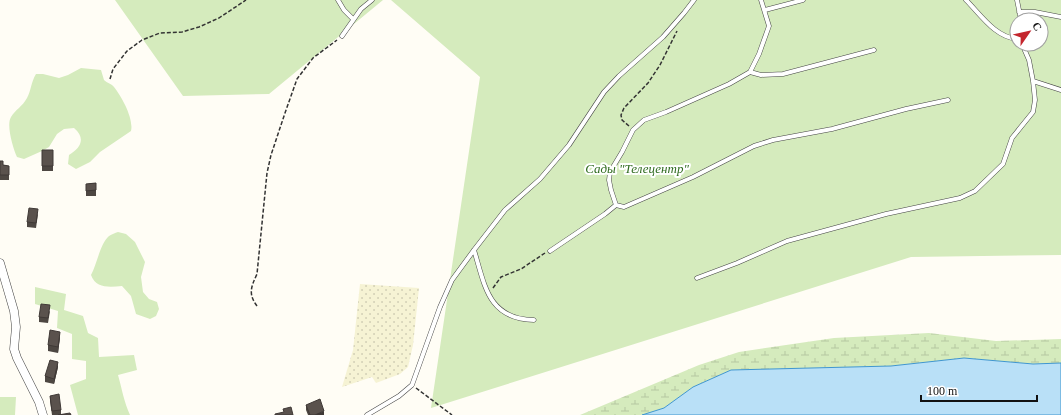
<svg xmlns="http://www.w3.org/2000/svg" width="1061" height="415" font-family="'Times New Roman',serif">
<defs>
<pattern id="farmland-dots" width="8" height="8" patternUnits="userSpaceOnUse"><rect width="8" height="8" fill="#f6f3d4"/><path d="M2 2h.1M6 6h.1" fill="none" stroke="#d2cfb5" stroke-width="1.8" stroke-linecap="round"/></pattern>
<pattern id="wetland-marsh" width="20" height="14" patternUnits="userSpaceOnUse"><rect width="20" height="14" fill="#d5ebbd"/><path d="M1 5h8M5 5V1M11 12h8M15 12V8" fill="none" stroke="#b6c8a1"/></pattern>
</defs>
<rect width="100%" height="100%" fill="#fffdf5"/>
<path fill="url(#farmland-dots)" d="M 360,284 L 419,288 L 413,345 L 408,367 L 400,374 L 376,383 L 372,377 L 342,387 L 353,350 Z"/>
<path fill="#d5ebbd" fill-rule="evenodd" d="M 115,0 L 383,0 L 269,94 L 183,96 Z
M 391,0 L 1061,0 L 1061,255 L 911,257 L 431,408 L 480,77 ZM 1017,20 L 1041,20 L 1041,44 L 1017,44 Z
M 81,68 L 101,70 L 104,80 C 107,83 112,84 114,87 C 122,97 134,119 131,131 L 100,152 L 90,162 L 76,169 L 68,164 L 69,155 C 81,148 86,138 74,128 L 64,129 L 57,134 L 49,147 L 42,151 L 24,159 L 17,157 C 13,148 6,125 11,117 C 16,109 22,107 27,98 C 31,91 31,82 36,74 L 43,74 L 59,78 L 68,75 Z
M 118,232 L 126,234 L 135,242 L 145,262 L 141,277 L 143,292 L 149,299 L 157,302 L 159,309 L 156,316 L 150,319 L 136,314 L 131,296 L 122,286 C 110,287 96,289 91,275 C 97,264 100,244 109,236 C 112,234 115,233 118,232 Z
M 35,287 L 66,294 L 64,310 L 83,316 L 88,333 L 98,338 L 99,357 L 134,355 L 137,370 L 118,375 C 122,389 124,402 130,415 L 78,415 L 70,385 L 86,379 L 86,361 L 72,359 L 72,334 L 57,328 L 58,311 L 35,304 Z
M 0,397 L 16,397 L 15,415 L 0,415 Z"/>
<path fill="url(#wetland-marsh)" d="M 929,333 L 996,341 L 1061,339 L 1061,363 L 1033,364 L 964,358 L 891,366 L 731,370 L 693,387 L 664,408 L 642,415 L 580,415 L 699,365 L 739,352 L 834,338 Z"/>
<path fill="#b9e0f7" stroke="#3f96cf" d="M 964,358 L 1033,364 L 1061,363 L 1061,415 L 642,415 L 664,408 L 693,387 L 731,370 L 891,366 Z"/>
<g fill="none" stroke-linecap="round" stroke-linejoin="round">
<g stroke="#444" stroke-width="5">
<path id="service" d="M 338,0 L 344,10 L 353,19
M 761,0 L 769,26 L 759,54 L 750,72 L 729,84 L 666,112 L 644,120 L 633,130 L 622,152 L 610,172 L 609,180 L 611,190 L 616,205 L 624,207 L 693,177 L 754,146 L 773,140 L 832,129 L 906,109 L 948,100
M 966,0 C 981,15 995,37 1017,39
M 1017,0 L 1021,20
M 765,10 L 803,0
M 1019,12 L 1035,12 L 1061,17
M 342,36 L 361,9 L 372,0
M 750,72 L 761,75 L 783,74 L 874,50
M 1033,81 L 1061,90
M 474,250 C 485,286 488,319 534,320
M 550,251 L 605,214 L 616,205
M 697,278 L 737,263 L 787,241 L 886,214 L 960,198 L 975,191 L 1003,164 L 1012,138 L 1033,112 L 1035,100 L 1033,81 L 1029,60 L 1022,44
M 367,415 L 399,396 L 412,385 L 440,307 L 452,280 L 474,250 L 505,210 L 540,179 L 569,145 L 604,92 L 619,76 L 663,37 L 684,13 L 694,0"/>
</g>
<g stroke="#444" stroke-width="9">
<path id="minor" d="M 0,263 L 14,311 L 16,327 L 14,349 L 17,358 L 39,402 L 43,415"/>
</g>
<path stroke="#333" stroke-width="1.5" stroke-dasharray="4 2" stroke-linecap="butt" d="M 110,79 L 113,69 L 127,51 L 142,40 L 160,33 L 182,32 L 199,27 L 219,18 L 246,0
M 629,126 L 622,120 L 621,115 L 624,108 L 648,83 L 660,65 L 677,31
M 493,288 L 501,277 L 521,269 L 545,253
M 257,306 C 248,294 251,287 257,274 L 267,173 L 271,155 L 285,113 L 297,79 L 313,58 L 337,40
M 416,388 L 452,415"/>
<use href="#service" stroke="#fff" stroke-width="4"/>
<use href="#minor" stroke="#fff" stroke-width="8"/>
</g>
<path fill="#4d4742" d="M 42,150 L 53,150 L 53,171 L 42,171 Z
M 0,161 L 3,165 L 9,166 L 9,180 L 0,180 Z
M 96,183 L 96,196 L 86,196 L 86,184 Z
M 38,214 L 36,228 L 27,227 L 27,222 Z
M 50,311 L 48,323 L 39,322 L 39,317 Z
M 60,337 L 58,353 L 48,351 L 48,345 Z
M 58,367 L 54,384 L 45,382 L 45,376 Z
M 50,396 L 61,410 L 61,414 L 71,415 L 52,415 L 50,401 Z
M 306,405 L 324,415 L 308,415 L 306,410 Z"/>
<path fill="#3f3936" d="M 60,332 L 60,337 L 58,353 L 58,347 Z
M 58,362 L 58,367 L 54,384 L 54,379 Z
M 324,411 L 324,415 L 315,415 Z"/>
<path fill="#5a524d" stroke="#3f3936" d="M 42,150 L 53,150 L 53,166 L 42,166 Z
M 0,161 L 3,161 L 3,165 L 9,166 L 9,175 L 0,175 Z
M 96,183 L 96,190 L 86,191 L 86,184 Z
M 29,208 L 38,209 L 36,223 L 27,222 Z
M 41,304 L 50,305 L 48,318 L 39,317 Z
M 50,330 L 60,332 L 58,347 L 48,345 Z
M 50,360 L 58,362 L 54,379 L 45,376 Z
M 59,394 L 61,410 L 52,411 L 50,396 Z
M 320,399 L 324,411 L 315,415 L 310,415 L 306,405 Z
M 291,407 L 293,415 L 275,415 L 275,414 L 284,412 L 283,409 Z
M 70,413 L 71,415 L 58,415 Z"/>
<g text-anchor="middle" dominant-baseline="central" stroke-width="4" stroke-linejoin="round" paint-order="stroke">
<g font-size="13" font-style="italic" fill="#2f6b1f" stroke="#fff">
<text x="637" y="168">Сады "Телецентр"</text>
</g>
</g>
<g transform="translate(1029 32) rotate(56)"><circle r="19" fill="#ffffff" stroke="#a0a0a0"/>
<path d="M0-3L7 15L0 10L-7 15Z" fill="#c4262e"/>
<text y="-6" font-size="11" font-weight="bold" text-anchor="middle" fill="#111111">С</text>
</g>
<path d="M921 395v6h116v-6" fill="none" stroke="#111111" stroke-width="2"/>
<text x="927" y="395" font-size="12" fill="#111111" stroke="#ffffff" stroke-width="3" paint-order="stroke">100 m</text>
</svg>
